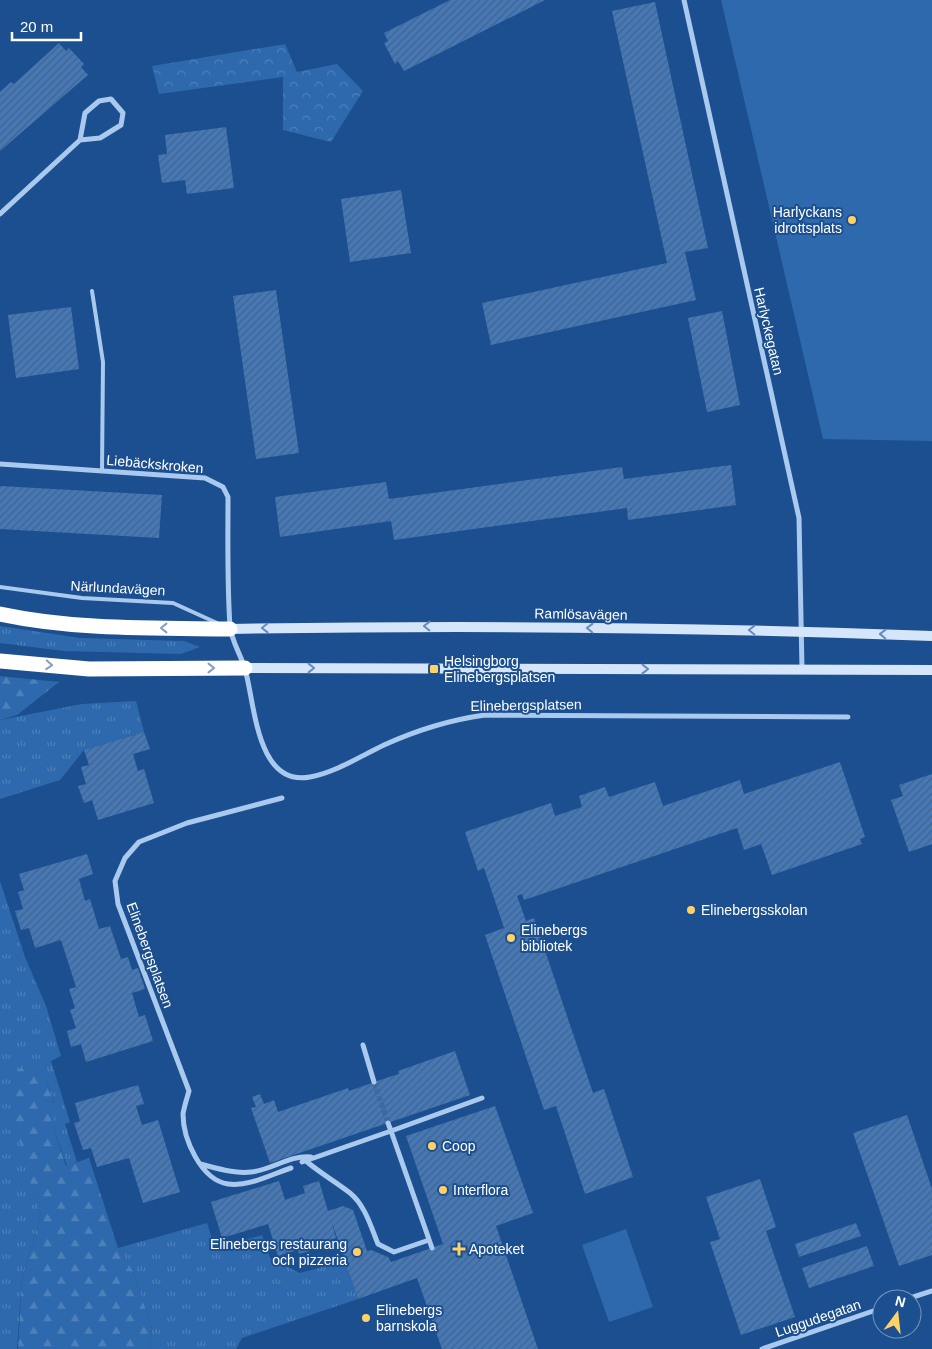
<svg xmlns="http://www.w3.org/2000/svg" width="932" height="1349" font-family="Arial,sans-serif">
<defs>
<pattern id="grass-tufts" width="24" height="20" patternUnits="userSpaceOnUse" patternTransform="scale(1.25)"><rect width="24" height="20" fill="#2e69ad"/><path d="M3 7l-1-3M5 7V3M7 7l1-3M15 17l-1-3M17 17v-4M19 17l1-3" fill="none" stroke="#4d80b9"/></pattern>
<pattern id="forest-firs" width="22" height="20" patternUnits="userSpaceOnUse" patternTransform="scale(1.25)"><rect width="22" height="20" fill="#2e69ad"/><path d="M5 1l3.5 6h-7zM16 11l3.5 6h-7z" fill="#4d80b9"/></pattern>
<pattern id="park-crowns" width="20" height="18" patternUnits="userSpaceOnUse" patternTransform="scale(1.25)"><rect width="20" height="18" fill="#2e69ad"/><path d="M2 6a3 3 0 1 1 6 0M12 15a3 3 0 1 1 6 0" fill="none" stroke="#4d80b9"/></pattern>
<pattern id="building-hatch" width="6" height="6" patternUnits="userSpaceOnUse" patternTransform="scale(1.25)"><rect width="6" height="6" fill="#4478b7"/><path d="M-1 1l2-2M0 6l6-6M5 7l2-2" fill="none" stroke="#486282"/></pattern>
</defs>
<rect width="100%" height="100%" fill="#1b4f8f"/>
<path fill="url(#grass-tufts)" d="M 0,626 L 80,638 L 184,641 L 200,647 L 181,654 L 64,651 L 0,643 Z
M 136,701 L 144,732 L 84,750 L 60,780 L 0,799 L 0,720 L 82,704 Z
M 0,881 L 25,957 L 46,1006 L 61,1056 L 51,1061 L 70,1122 L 65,1124 L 77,1162 L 67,1166 L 54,1130 L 54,1102 L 46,1079 L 29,1178 L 41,1214 L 22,1279 L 17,1349 L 0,1349 Z
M 207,1223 L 215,1248 L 262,1235 L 270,1258 L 300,1273 L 345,1261 L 358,1299 L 242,1338 L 236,1349 L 150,1349 L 152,1328 L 133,1271 L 118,1248 Z"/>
<path fill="url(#forest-firs)" d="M 0,676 L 59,682 L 17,715 L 0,720 Z
M 31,1060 L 46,1079 L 54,1103 L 54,1130 L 66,1166 L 89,1158 L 118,1248 L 133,1271 L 152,1328 L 150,1349 L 18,1349 L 22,1279 L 41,1214 L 29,1179 L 13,1115 L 17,1071 Z"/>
<path fill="url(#park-crowns)" d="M 285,44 L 297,72 L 337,64 L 363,91 L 331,142 L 283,130 L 283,77 L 159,94 L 152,66 Z"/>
<path fill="#2e69ad" d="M 721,0 L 932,0 L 932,441 L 823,439 Z
M 626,1229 L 653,1307 L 609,1322 L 582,1245 Z"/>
<path fill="url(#building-hatch)" d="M 450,0 L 545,0 L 404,71 L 398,61 L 395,64 L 384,43 L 388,41 L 384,33 Z
M 655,2 L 708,248 L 685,252 L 696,300 L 491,345 L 482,303 L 667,263 L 612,11 Z
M 59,43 L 66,51 L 69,48 L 84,64 L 81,67 L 88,75 L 0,151 L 0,92 L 11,82 L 14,84 Z
M 226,127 L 234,188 L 187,194 L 185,180 L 162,183 L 158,155 L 167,154 L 165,135 Z
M 401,190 L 411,253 L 350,262 L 341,199 Z
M 276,290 L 299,453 L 256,459 L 233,296 Z
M 71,307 L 79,369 L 16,378 L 8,315 Z
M 722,311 L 740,405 L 707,412 L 688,318 Z
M 731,465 L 736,505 L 628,520 L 627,508 L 394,540 L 391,521 L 280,537 L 275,497 L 386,482 L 389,499 L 622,467 L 624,479 Z
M 0,486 L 162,495 L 159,538 L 0,529 Z
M 144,732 L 150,749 L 133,754 L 138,771 L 144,769 L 154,803 L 98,820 L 92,800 L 84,803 L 78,786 L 86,784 L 81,767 L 89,765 L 84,750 Z
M 840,762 L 865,837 L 860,839 L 862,844 L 772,875 L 761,844 L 744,850 L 737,828 L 524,900 L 522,894 L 517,896 L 526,921 L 534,918 L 593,1093 L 604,1089 L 633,1177 L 585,1194 L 556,1106 L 544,1110 L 485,935 L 504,928 L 484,868 L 478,871 L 465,832 L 551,803 L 555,816 L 582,807 L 579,796 L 605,787 L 609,797 L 655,782 L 663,806 L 740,780 L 744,794 Z
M 932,774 L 932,844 L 909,852 L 891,800 L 903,796 L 899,785 Z
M 87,854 L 93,874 L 79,879 L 85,901 L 90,899 L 99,929 L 110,926 L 121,959 L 128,957 L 132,970 L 138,968 L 145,989 L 132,993 L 139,1017 L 145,1015 L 153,1041 L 86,1062 L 81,1044 L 71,1047 L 67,1031 L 76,1028 L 70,1010 L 75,1008 L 69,989 L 76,987 L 61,940 L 35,948 L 29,928 L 21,930 L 15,911 L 23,909 L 18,892 L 24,890 L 19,874 Z
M 455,1051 L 470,1095 L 270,1163 L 251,1108 L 256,1107 L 252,1097 L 260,1094 L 264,1104 L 274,1100 L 278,1112 L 348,1088 L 349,1091 L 386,1078 L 399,1074 L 398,1071 Z
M 138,1085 L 144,1104 L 136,1106 L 142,1125 L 158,1120 L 180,1192 L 143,1203 L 129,1158 L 97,1167 L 91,1148 L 83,1150 L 74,1123 L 80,1121 L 75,1103 Z
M 495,1106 L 533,1213 L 496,1226 L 538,1349 L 442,1349 L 417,1278 L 358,1299 L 331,1220 L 336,1238 L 319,1243 L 320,1248 L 299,1254 L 298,1250 L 278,1256 L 268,1224 L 222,1238 L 211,1202 L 279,1181 L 285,1200 L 305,1193 L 303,1186 L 319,1181 L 328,1211 L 343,1206 L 353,1210 L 367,1251 L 371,1250 L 388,1257 L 391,1262 L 443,1244 L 406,1136 Z
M 907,1115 L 932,1189 L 932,1255 L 899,1266 L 853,1133 Z
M 760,1179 L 776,1227 L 766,1231 L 795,1317 L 741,1335 L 710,1242 L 720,1239 L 706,1197 Z
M 856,1223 L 861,1236 L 799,1257 L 795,1244 Z
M 867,1246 L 874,1266 L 809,1288 L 802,1268 Z"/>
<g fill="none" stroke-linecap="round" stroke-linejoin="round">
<path stroke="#3d69a0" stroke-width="5" stroke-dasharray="5 2.5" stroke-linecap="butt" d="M 374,1082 L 388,1123"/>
<path stroke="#a9c9ee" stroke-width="4" d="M 92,291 L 103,362 L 102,470
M 0,587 L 82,598 L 173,603 L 217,623"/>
<path stroke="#a9c9ee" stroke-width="5" d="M 684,0 L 799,518 L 802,669
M 0,214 L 80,140 L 85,113 L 99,101 L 111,99 L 123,113 L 121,125 L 100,138 L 80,140
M 0,464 L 205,478 L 223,487 L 228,497 C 228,540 227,583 230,626 C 231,640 241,655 245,669 C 255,703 256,787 310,777 C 336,772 361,756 384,745 C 417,730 449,720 485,715 L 848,717
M 282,798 L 187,823 L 139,842 L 125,858 L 115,881 L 118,904 L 189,1091 C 187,1098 184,1107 183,1114 C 183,1139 201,1180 228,1184 C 249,1187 272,1174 291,1168
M 363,1045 L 374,1082
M 388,1123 L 391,1131 L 482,1098
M 306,1161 C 320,1173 336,1182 350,1193 C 365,1205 371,1227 378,1244 L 394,1252 L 429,1240
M 302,1162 L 391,1131 L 432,1248
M 200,1164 C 216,1168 234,1174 251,1172 C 272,1170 289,1155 311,1157
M 907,1299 L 932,1291
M 762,1349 L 882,1308"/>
<path stroke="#d6e6fa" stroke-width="10" d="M 230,629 C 464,625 698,627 932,636
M 245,668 L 932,670"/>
<path stroke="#fff" stroke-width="15" d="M 0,614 C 75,630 153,628 230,629
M 0,661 L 89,669 L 245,668"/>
</g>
<defs><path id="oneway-chevron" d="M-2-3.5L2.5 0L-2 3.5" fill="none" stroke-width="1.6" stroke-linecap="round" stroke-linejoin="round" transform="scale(1.25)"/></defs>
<g stroke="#668bba">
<use href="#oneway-chevron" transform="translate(427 626) rotate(-179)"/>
<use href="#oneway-chevron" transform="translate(265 628) rotate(179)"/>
<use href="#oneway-chevron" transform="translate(590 628) rotate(-179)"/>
<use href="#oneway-chevron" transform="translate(752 630) rotate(-179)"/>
<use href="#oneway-chevron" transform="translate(883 634) rotate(-178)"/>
<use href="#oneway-chevron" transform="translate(311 668)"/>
<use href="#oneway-chevron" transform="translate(645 669)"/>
</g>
<g stroke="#829ec1">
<use href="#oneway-chevron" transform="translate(164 628) rotate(-180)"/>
<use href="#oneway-chevron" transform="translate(49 665) rotate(4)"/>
<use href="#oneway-chevron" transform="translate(211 668)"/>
</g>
<g fill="#ffd166" stroke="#1b4f8f" stroke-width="2">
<circle cx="852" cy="220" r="5"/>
<rect x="429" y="664" width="10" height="10" rx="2.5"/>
<circle cx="691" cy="910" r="5"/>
<circle cx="511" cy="938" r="5"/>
<circle cx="432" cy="1146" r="5"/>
<circle cx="443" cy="1190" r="5"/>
<path d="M456.5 1241.5h5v5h5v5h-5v5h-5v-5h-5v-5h5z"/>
<circle cx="357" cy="1252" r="5"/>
<circle cx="366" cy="1318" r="5"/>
</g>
<g text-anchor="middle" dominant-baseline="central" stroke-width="4" stroke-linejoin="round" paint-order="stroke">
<g font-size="14" fill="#fff" stroke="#1b4f8f" text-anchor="start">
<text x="842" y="212" text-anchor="end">Harlyckans<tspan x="842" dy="16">idrottsplats</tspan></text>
<text x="444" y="661">Helsingborg<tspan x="444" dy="16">Elinebergsplatsen</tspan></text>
<text x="701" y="910">Elinebergsskolan</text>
<text x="521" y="930">Elinebergs<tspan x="521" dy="16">bibliotek</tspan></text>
<text x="442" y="1146">Coop</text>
<text x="453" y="1190">Interflora</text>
<text x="347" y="1244" text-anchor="end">Elinebergs restaurang<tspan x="347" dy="16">och pizzeria</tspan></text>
<text x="469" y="1249">Apoteket</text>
<text x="376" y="1310">Elinebergs<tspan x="376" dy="16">barnskola</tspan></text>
</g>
<g font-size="14" fill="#fff" stroke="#1b4f8f">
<text transform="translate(769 331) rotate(77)">Harlyckegatan</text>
<text transform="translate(155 464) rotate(5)">Liebäckskroken</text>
<text transform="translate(118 588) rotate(3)">Närlundavägen</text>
<text transform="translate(581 614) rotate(1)">Ramlösavägen</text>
<text transform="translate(526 705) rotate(-1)">Elinebergsplatsen</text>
<text transform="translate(150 955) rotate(70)">Elinebergsplatsen</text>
<text transform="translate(818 1318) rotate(-19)">Luggudegatan</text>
</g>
</g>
<g transform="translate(897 1314) rotate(15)"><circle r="24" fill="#1b4f8f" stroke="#7695bc"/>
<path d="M0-4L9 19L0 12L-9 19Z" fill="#ffd166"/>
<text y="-8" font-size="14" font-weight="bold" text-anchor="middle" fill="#ffffff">N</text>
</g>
<path d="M12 32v8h69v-8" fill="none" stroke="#ffffff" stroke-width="2.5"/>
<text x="20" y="32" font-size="15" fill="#ffffff" stroke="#1b4f8f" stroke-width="4" paint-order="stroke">20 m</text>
</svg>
